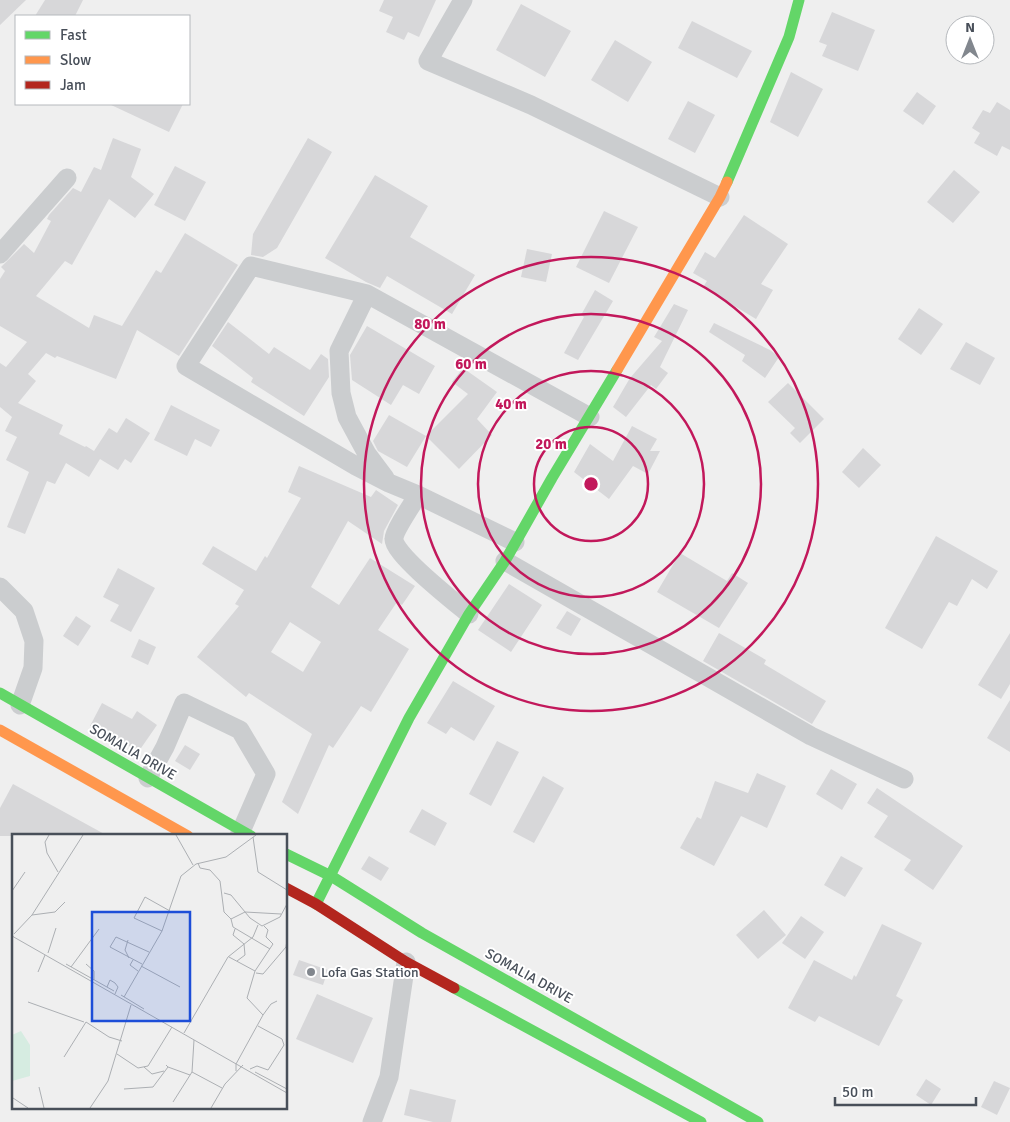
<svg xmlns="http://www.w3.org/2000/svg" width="1010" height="1122" font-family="Signika,sans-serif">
<rect width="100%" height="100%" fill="#efefef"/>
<path fill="#d7d7d9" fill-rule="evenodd" d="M 0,0 L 26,0 L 0,25 Z
M 45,0 L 83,0 L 75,16 L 35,16 Z
M 384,0 L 436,0 L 419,37 L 408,32 L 404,40 L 386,32 L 393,17 L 379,11 Z
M 521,4 L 571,31 L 545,77 L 496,50 Z
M 832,12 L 875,30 L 858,71 L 822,56 L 827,45 L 819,42 Z
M 692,21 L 752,51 L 737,78 L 678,48 Z
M 615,40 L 652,62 L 628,102 L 591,80 Z
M 791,72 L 823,89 L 798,137 L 770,122 Z
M 917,92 L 936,106 L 923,125 L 903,111 Z
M 688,101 L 715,115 L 695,153 L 668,139 Z
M 997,102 L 1010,110 L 1010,150 L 1002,146 L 997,156 L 974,143 L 980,133 L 972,128 L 983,110 L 990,113 Z
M 109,104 L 183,104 L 169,132 Z
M 113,138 L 141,149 L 131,177 L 154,194 L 135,218 L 109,199 L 72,265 L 65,261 L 36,296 L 89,328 L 94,315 L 122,326 L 156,270 L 161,273 L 185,233 L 238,265 L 179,356 L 137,330 L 116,379 L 57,356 L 55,358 L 46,353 L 28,374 L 36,381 L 18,403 L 63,425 L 59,434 L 85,447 L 86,446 L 94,451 L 109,428 L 117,433 L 126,418 L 150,433 L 131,463 L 125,459 L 118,470 L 100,459 L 89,477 L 66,463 L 55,484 L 47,481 L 25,534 L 7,527 L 29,472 L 6,460 L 17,437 L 5,431 L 12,417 L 0,407 L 0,363 L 6,367 L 27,342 L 0,326 L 0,279 L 5,271 L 1,267 L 24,244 L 34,253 L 51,221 L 47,219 L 49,215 L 73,188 L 81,192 L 94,167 L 101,170 Z
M 308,138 L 332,152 L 277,248 L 263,257 L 251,255 L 253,234 Z
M 175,166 L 206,182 L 185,221 L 154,205 Z
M 954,170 L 980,192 L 953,223 L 927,202 Z
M 375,175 L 428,206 L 410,237 L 475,275 L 452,314 L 387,276 L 380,288 L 366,282 L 325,258 Z
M 604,211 L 638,227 L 609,283 L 576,267 Z
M 744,215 L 788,244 L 761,284 L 773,290 L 756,319 L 703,287 L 707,281 L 693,273 L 705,252 L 715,258 Z
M 527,249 L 552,254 L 546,282 L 521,277 Z
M 595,290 L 613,301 L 578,360 L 564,353 L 584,317 L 581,315 Z
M 674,304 L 688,310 L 660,367 L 668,373 L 656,389 L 651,385 L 626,417 L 613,407 L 630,378 L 662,341 L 654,337 Z
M 919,308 L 943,324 L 921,355 L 898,339 Z
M 228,322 L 269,354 L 274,347 L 310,370 L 321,354 L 328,359 L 329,377 L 304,416 L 251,382 L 253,378 L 212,346 Z
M 714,323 L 770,350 L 779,357 L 765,378 L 742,361 L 745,355 L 709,332 Z
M 367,326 L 435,366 L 419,394 L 403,385 L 391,405 L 352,380 L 350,355 Z
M 966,342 L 995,358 L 980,385 L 950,369 Z
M 463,368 L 497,392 L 477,419 L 492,435 L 459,469 L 426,436 L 468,394 L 452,382 Z
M 788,383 L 824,419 L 800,443 L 790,433 L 795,428 L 768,402 Z
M 171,405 L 220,430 L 211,447 L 195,439 L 187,456 L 154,440 Z
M 389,415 L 426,436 L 407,467 L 378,451 L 373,441 Z
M 632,426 L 657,439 L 650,451 L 660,451 L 648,474 L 633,466 L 609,499 L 574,472 L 590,444 L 613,461 Z
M 863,448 L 881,465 L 859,488 L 842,472 Z
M 299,466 L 371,497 L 376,490 L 398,505 L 384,531 L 382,544 L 348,521 L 311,587 L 339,605 L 370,558 L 415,586 L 402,605 L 397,602 L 378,630 L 409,649 L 371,712 L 361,706 L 333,748 L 329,745 L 298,814 L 282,802 L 312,734 L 249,693 L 246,697 L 197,657 L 239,606 L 235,604 L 244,590 L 202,564 L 213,546 L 256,571 L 265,556 L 267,558 L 301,498 L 288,492 ZM 290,622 L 321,642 L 303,672 L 271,652 Z
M 936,536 L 998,571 L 987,589 L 972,579 L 957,606 L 949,602 L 922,649 L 885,628 Z
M 680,553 L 727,581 L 732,573 L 748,583 L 719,628 L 657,592 Z
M 118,568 L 155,588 L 131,632 L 110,621 L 119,605 L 103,597 Z
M 509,584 L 542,605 L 511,652 L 478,630 Z
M 567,611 L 581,619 L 571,636 L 556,628 Z
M 76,616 L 91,626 L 78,646 L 63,636 Z
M 719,633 L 766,660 L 764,664 L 826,701 L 812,724 L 703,661 Z
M 1010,633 L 1010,684 L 1001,699 L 978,685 Z
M 139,639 L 156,647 L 148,665 L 131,657 Z
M 453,681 L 495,706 L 474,741 L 451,727 L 446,734 L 427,723 Z
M 1010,700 L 1010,752 L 987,738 Z
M 102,703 L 132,719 L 137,711 L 157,725 L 139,751 L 90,726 Z
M 497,741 L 519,752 L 491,806 L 469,794 Z
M 185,745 L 200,754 L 190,770 L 175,761 Z
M 831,769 L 857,784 L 842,810 L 816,794 Z
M 757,773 L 786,786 L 767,828 L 741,816 L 714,866 L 680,848 L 697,817 L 701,819 L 715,781 L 748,793 Z
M 543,776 L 564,788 L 534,843 L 513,832 Z
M 13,784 L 108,836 L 0,836 L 0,808 Z
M 877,788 L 963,846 L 933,890 L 904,870 L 911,860 L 874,837 L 888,816 L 867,803 Z
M 422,809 L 447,823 L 435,846 L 409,832 Z
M 369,856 L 389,868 L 381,881 L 361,869 Z
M 841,856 L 863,868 L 845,897 L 824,885 Z
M 764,910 L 786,935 L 758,959 L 736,935 Z
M 801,916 L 824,932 L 805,959 L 782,943 Z
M 882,924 L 922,943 L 896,996 L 903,1000 L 879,1046 L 819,1016 L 815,1022 L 788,1008 L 814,960 L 852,980 L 854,975 L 856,977 Z
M 299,960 L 328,970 L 323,985 L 293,975 Z
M 317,994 L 373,1018 L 353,1063 L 296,1039 Z
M 926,1079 L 941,1089 L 931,1105 L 916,1095 Z
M 994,1081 L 1010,1088 L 997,1115 L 981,1107 Z
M 410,1089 L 456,1100 L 451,1122 L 433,1122 L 404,1115 Z"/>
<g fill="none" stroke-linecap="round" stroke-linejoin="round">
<path stroke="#cbcdcf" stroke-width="19" d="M 463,0 L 428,61 L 531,105 L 720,197
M 0,254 L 67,178
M 367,294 L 339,351 L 341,393 L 347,417 L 367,454 L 385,478
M 418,495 C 413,503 394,531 394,539 C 393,554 456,603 469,614
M 515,542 L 418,495 L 389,483 L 356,466 L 186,366 L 251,266 L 367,294 L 590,417
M 505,561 L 811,736 L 904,779
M 0,587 L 24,611 L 34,641 L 33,668 L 20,705
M 148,778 L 165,747 L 184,703 L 240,730 L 266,774 L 239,836
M 372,1122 L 389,1077 L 406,962"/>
<path stroke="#63d668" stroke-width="11" d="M 727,182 L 789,37 L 799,0
M 0,693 L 251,836
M 286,854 L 331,876 L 422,933 L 758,1122
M 316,904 L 409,718 L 469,614 L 505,561 L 552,478 L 617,370
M 454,988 L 701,1122"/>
<path stroke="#ff974d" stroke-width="11" d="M 617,370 L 720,197 L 727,182
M 0,730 L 188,836"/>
<path stroke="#b3261e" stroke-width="11" d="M 286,888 L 316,904 L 406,962 L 454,988"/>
</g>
<g fill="none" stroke="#c2185b" stroke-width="2.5">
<circle cx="591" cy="484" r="57"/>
<circle cx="591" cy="484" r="113"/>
<circle cx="591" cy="484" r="170"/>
<circle cx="591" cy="484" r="227"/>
</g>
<circle fill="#82878e" stroke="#fff" stroke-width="2" cx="311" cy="972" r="5"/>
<g text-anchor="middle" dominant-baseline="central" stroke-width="4" stroke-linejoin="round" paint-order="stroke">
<g font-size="14" fill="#484f59" stroke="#fff">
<text transform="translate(133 752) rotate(30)">SOMALIA DRIVE</text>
<text transform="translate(529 976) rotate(29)">SOMALIA DRIVE</text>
</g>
<g font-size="14" fill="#484f59" stroke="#fff" text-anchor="start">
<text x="321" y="972">Lofa Gas Station</text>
</g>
</g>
<g transform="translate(12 834)">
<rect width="275" height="275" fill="#efefef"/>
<path d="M 9,197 L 18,211 L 18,242 L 0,247 L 0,201 Z" fill="#d6ece1"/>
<path fill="none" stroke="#acafb3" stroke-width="1" d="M 37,1 L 33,8 L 35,19 L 46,38M 164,1 L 181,31M 241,3 L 246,38 L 275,56M 186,29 L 188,34 L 198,36 L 208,47 L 212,78 L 219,85 L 221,93 L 258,115M 0,57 L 13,38M 212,59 L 219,61 L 238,84 L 250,92 L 268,83 L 275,70M 20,81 L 43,78 L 53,68M 219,85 L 233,78 L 269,80M 223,95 L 221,101 L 232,110 L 233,121 L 225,127M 150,97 L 122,84 L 133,63 L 158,77M 2,100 L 20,81 L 71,1M 0,102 L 275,259M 116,106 L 113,116 L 117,124M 36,119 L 44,94M 217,123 L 243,137M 121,126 L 118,131 L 126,137M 54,130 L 102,157M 74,130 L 82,137 L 82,146M 130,130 L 98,113 L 104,103 L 137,118M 129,132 L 168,153M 59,133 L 87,95M 26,138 L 33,121M 244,139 L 251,140 L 274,113 L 275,106M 95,153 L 98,146 L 103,149 L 106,153 L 103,160M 109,161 L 132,175M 112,163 L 150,97 L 169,42 L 184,30 L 214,23 L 244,1M 16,168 L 72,188M 251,181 L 235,164 L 243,137 L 261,110 L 254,103 L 256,96 L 252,92M 172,199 L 216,123 L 241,103 L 246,91M 105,220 L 126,234 L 136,232 L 160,193M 52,223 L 74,188 L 97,203 L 110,207M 132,233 L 140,240 L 152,237M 156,233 L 178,241M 238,235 L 245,232 L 256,236 L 272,211 L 270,205 L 246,192M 224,237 L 224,230 L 251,181 L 259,170 L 265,167M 180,238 L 210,254M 243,238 L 275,255M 27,253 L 32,274M 112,255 L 141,253 L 156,233 L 154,231M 1,264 L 16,274M 161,268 L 180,238 L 182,206M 78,274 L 96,247 L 119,171M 199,274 L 213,250 L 231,231"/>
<path fill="#1d4ed8" fill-opacity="0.15" stroke="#1d4ed8" stroke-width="2.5" d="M 80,78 L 178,78 L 178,187 L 80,187 Z"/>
<rect width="275" height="275" fill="none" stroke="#484f59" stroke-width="2.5"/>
</g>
<circle cx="591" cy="484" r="8" fill="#c2185b" stroke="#fff" stroke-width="2.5"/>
<g font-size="15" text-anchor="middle" font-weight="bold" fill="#c2185b" stroke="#fff" stroke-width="4" stroke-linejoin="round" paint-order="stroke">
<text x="430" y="329">80 m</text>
<text x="471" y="369">60 m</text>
<text x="511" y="409">40 m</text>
<text x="551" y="449">20 m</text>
</g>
<rect x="15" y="15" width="175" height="90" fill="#ffffff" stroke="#b6b9bd"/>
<rect x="25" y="31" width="25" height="8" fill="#63d668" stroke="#b6b9bd"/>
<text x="60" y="40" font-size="15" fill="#484f59">Fast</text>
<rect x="25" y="56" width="25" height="8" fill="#ff974d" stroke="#b6b9bd"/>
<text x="60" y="65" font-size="15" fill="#484f59">Slow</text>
<rect x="25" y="81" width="25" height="8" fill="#b3261e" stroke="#b6b9bd"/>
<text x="60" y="90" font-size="15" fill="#484f59">Jam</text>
<g transform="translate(970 40)"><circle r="24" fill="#ffffff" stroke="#b6b9bd"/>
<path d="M0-4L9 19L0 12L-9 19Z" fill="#82878e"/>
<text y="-8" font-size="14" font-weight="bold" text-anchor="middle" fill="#484f59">N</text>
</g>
<path d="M835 1097v8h141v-8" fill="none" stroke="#484f59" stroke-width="2.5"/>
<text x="842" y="1097" font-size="15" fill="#484f59" stroke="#ffffff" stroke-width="4" paint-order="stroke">50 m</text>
</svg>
